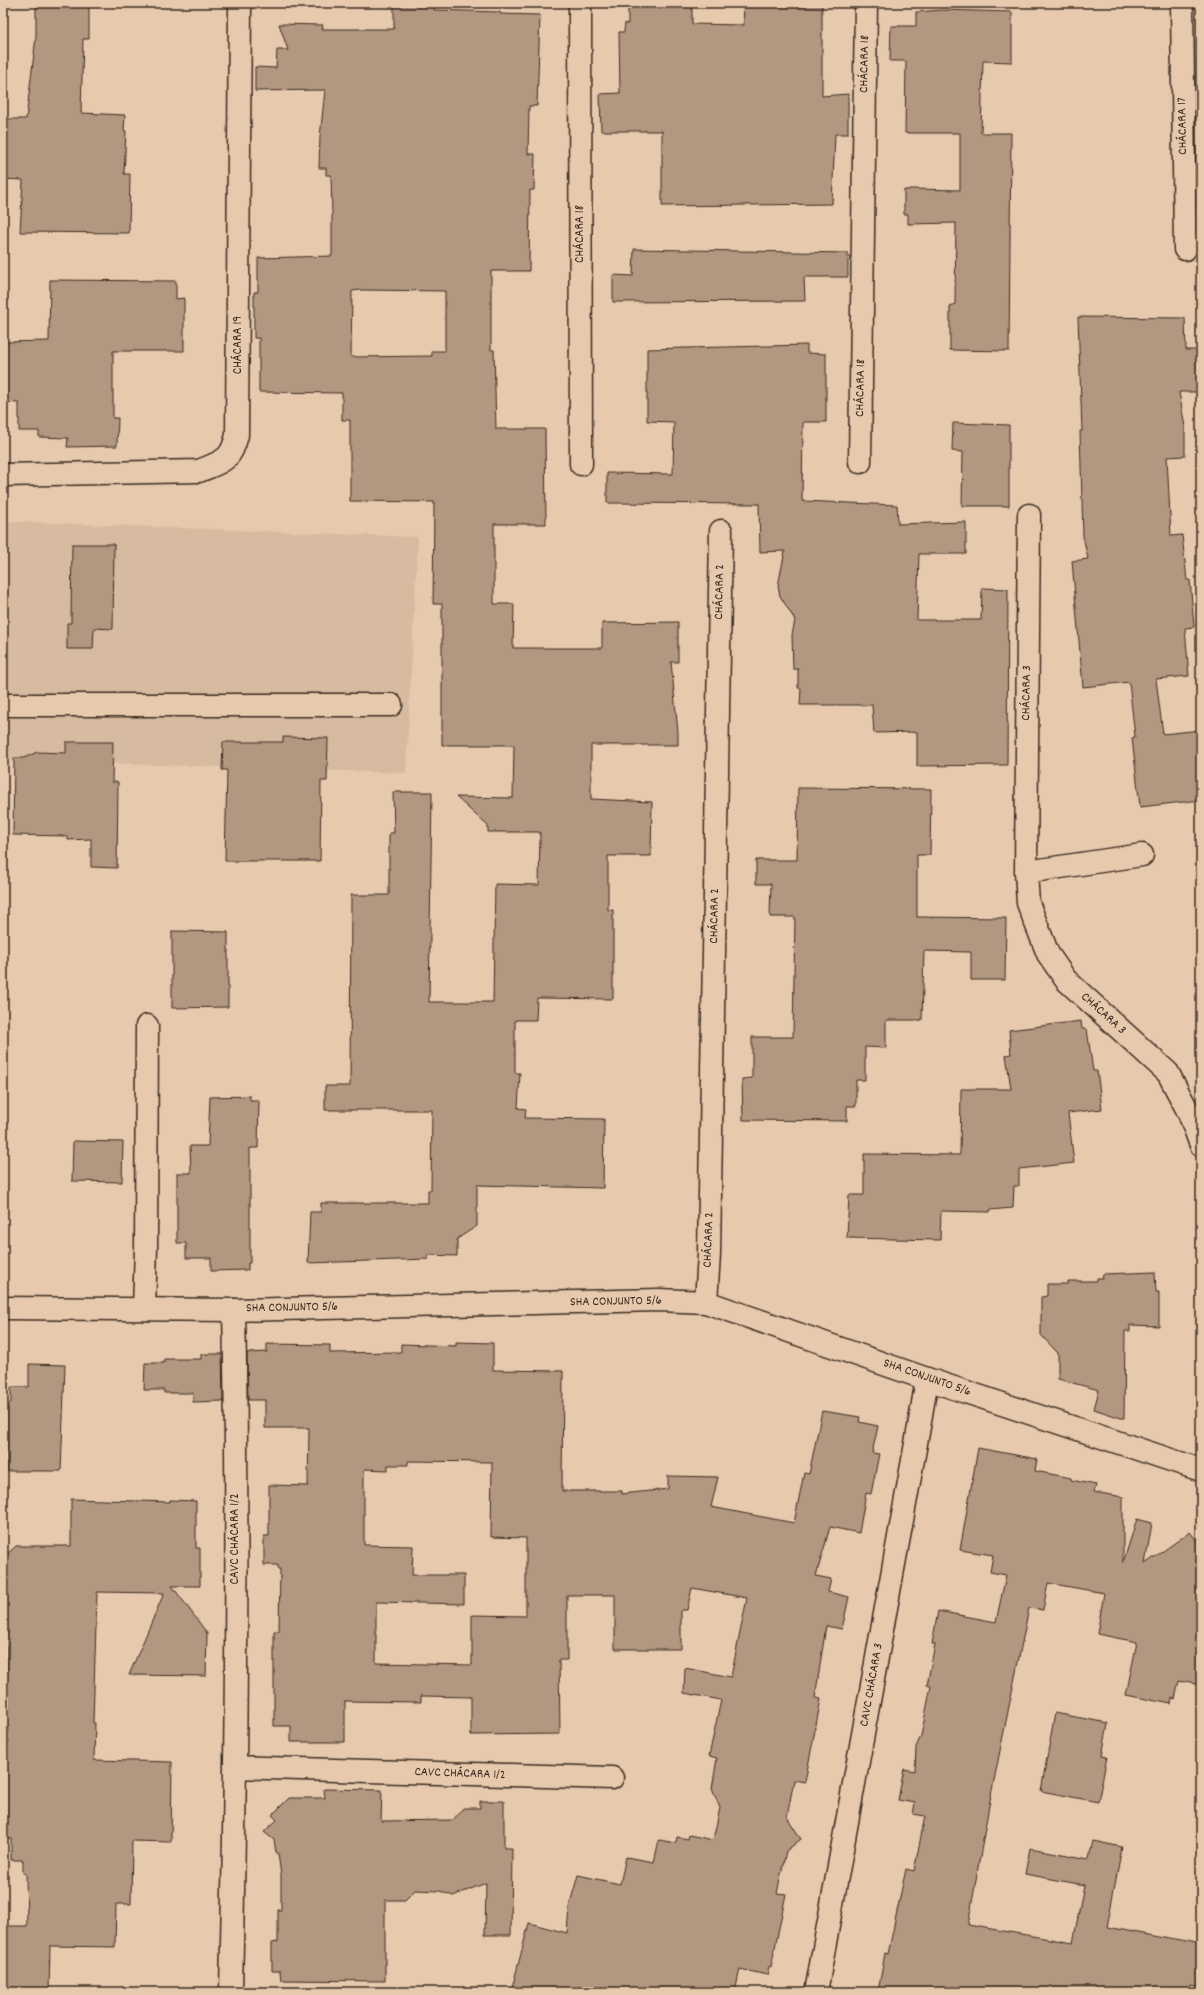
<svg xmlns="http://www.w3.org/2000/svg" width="1204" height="1995" font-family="Dekko,sans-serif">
<rect width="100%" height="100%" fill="#e7caae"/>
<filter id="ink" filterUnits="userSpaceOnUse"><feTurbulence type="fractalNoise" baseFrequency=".025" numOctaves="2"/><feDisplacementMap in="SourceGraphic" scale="8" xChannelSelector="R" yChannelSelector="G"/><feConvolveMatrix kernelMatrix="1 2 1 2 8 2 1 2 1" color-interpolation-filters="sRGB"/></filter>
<g filter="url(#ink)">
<path fill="#d7bba0" d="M 3,521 L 418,537 L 406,773 L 3,760 Z"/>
<path fill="#b39881" stroke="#3b2a1e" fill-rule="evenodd" d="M 36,3 L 89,3 L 89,39 L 83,39 L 81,113 L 125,115 L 124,131 L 126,131 L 124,174 L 130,174 L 129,233 L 20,232 L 23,180 L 3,179 L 3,119 L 26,119 L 36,37 Z
M 394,3 L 434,3 L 434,10 L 500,12 L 500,14 L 540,15 L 537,106 L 529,106 L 528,154 L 535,154 L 534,190 L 530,190 L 529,271 L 491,271 L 491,350 L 494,350 L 496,429 L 545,429 L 546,524 L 494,524 L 494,604 L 514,604 L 513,648 L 602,648 L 602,623 L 678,622 L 678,662 L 671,662 L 678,732 L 678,745 L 591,745 L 591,799 L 652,802 L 651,856 L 608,856 L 608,910 L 613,910 L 613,999 L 537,998 L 536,1020 L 515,1020 L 515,1073 L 520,1073 L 518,1108 L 526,1109 L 525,1118 L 604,1119 L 603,1188 L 477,1185 L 477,1226 L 457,1239 L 457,1256 L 428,1255 L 428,1259 L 308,1263 L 310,1212 L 321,1212 L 321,1203 L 428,1203 L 428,1190 L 431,1190 L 432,1110 L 325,1110 L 325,1086 L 350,1086 L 351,895 L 389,895 L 389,833 L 394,833 L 393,792 L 432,792 L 429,1002 L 493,1002 L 495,884 L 539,885 L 540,832 L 488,832 L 488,826 L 456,797 L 513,798 L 514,745 L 442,745 L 442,604 L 433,604 L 434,502 L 350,501 L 350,420 L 342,420 L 342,393 L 259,392 L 259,338 L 254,338 L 254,292 L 258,292 L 258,258 L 332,256 L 332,215 L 331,175 L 326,175 L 326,168 L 319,168 L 320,137 L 325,90 L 255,91 L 255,67 L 276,68 L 277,50 L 288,50 L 279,24 L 323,25 L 322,29 L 394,29 ZM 360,290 L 445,291 L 445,351 L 432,351 L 432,356 L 351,357 L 352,291 Z
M 743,3 L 822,3 L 822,96 L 848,94 L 848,134 L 835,134 L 832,204 L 662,206 L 662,131 L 601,131 L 600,94 L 620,93 L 619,32 L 624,32 L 625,23 L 628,24 L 628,5 L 692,4 L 692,24 L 744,25 Z
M 942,10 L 1012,12 L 1012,62 L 983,61 L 981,133 L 1011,133 L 1009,351 L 950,350 L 950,307 L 955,304 L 956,223 L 908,224 L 908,214 L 904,214 L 904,190 L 909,190 L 909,189 L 960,190 L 960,133 L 905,133 L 906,61 L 890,61 L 891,26 L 916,26 L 916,12 Z
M 634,249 L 848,253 L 848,277 L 804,277 L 805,301 L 613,302 L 613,275 L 633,276 Z
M 50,280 L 176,281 L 176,299 L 184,298 L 184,351 L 113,351 L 113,418 L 118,418 L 117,446 L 67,447 L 68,438 L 39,437 L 39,431 L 19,431 L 19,403 L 3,402 L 3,342 L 49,341 Z
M 1078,317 L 1185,318 L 1186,350 L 1201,350 L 1201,392 L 1179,392 L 1185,427 L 1185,456 L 1167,457 L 1171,536 L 1182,535 L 1187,580 L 1190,580 L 1194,627 L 1185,628 L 1189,676 L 1156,679 L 1163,734 L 1201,730 L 1201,800 L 1140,807 L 1132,738 L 1135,737 L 1129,682 L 1083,687 L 1072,561 L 1088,559 L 1083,536 L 1080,431 L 1082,431 Z
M 807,345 L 807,353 L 826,354 L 826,422 L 803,422 L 802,501 L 897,505 L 898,524 L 966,522 L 966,554 L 919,554 L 917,620 L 981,620 L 982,588 L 1008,589 L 1007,765 L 917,766 L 917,732 L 874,733 L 872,705 L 800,705 L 801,688 L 798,688 L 798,669 L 793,669 L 792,635 L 795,620 L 780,596 L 778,586 L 785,551 L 760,552 L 759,504 L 607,503 L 607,473 L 673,474 L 674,422 L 647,421 L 647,349 Z
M 953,423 L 1009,425 L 1009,506 L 962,506 L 963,452 L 952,451 Z
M 72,544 L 114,544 L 113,629 L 94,628 L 93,649 L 67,649 L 67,623 L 71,623 Z
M 283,737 L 328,738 L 327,781 L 321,781 L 320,861 L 225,861 L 227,770 L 222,770 L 223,742 L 283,742 Z
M 66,742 L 113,742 L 112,782 L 118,782 L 117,868 L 91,867 L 91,839 L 68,840 L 68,836 L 13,835 L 14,758 L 24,758 L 37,752 L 66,753 Z
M 798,788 L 931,789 L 930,855 L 917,855 L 917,917 L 1006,918 L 1005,980 L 971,980 L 971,952 L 924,951 L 922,1020 L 886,1020 L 886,1048 L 865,1047 L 865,1080 L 856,1080 L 856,1106 L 847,1106 L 847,1121 L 743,1120 L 742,1079 L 752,1078 L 752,1037 L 793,1037 L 795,917 L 770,917 L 771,884 L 756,884 L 756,860 L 797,860 Z
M 172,931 L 228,932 L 228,1007 L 172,1008 Z
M 1081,1021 L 1082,1029 L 1087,1029 L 1093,1071 L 1097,1071 L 1102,1109 L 1068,1113 L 1074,1163 L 1019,1169 L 1019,1186 L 1014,1186 L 1013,1208 L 990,1210 L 990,1212 L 941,1211 L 940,1240 L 847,1238 L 849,1195 L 864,1195 L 864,1154 L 960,1155 L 961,1089 L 1011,1089 L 1006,1055 L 1011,1054 L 1009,1030 Z
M 250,1096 L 250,1100 L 259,1100 L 258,1148 L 250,1148 L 250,1263 L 248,1263 L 248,1270 L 211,1271 L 211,1258 L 186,1258 L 186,1243 L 177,1243 L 177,1173 L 191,1173 L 190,1146 L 208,1146 L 210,1097 Z
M 73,1141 L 123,1142 L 122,1182 L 72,1181 Z
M 1155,1272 L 1156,1292 L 1159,1292 L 1159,1326 L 1130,1325 L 1130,1331 L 1125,1331 L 1124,1418 L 1121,1418 L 1094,1409 L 1099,1390 L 1058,1379 L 1058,1353 L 1041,1335 L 1041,1297 L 1047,1296 L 1047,1284 L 1068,1284 L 1068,1281 L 1097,1281 L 1097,1278 L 1102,1278 L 1103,1274 Z
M 456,1342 L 493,1343 L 493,1370 L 563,1371 L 562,1491 L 622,1491 L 622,1494 L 668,1489 L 668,1476 L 718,1477 L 711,1507 L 794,1523 L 804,1473 L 809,1474 L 822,1411 L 860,1417 L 859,1422 L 878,1426 L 872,1453 L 879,1454 L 871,1494 L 866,1493 L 859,1533 L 830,1527 L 816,1576 L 831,1579 L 828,1592 L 849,1597 L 842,1629 L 826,1626 L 815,1698 L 821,1699 L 805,1782 L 794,1780 L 787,1817 L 801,1839 L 786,1851 L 777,1893 L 786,1894 L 771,1967 L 769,1966 L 767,1975 L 740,1969 L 735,1992 L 511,1992 L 529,1923 L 567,1933 L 569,1907 L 578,1875 L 620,1884 L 626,1857 L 654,1862 L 659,1840 L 676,1843 L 677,1837 L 688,1839 L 689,1835 L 713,1840 L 720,1808 L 712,1789 L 717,1758 L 709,1756 L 721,1700 L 684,1693 L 685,1668 L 731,1677 L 747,1598 L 692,1588 L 687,1610 L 681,1610 L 681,1649 L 615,1649 L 615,1595 L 567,1595 L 567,1660 L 559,1660 L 560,1734 L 471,1735 L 471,1697 L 421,1696 L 421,1702 L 345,1701 L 345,1742 L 291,1742 L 291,1726 L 274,1726 L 274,1631 L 279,1631 L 280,1569 L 278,1569 L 278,1565 L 264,1565 L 264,1536 L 269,1536 L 269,1485 L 308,1486 L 309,1428 L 265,1428 L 265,1400 L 248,1400 L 247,1353 L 267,1352 L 267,1344 L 330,1345 L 330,1353 L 401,1352 L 401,1344 L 456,1346 ZM 408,1461 L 492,1462 L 491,1537 L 526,1538 L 526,1616 L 472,1615 L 472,1665 L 376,1663 L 376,1602 L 464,1604 L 464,1575 L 412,1575 L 413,1546 L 364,1545 L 364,1469 L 388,1470 L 388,1465 L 408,1465 Z
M 201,1354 L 222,1354 L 223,1401 L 193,1402 L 193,1393 L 164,1393 L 164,1390 L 144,1390 L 145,1363 L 164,1363 L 164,1359 L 201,1359 Z
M 29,1364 L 65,1365 L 61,1471 L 7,1471 L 6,1409 L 11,1402 L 11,1387 L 29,1387 Z
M 978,1448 L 1037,1459 L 1035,1471 L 1071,1478 L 1071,1480 L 1096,1485 L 1094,1492 L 1123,1497 L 1123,1563 L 1137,1519 L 1152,1523 L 1145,1564 L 1190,1532 L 1201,1546 L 1201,1685 L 1179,1681 L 1175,1699 L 1172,1698 L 1171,1704 L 1126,1695 L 1137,1642 L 1097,1634 L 1104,1593 L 1048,1583 L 1043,1610 L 1029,1608 L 990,1800 L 968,1925 L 1073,1943 L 1084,1885 L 1025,1874 L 1030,1848 L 1089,1859 L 1093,1841 L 1122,1847 L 1107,1927 L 1201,1945 L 1201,1986 L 1191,1984 L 1189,1992 L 878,1992 L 885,1953 L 888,1954 L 906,1869 L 914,1871 L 925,1816 L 913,1814 L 915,1803 L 898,1800 L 904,1769 L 915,1771 L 916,1747 L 921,1736 L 931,1686 L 927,1685 L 935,1644 L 932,1644 L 938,1611 L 996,1622 L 1006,1575 L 990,1572 L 993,1555 L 960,1550 Z
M 71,1499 L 170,1502 L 170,1500 L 196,1501 L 196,1548 L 200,1548 L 200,1586 L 172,1586 L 207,1633 L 206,1676 L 129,1675 L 164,1593 L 97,1592 L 93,1723 L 95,1723 L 94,1760 L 172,1762 L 171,1842 L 132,1841 L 131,1904 L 116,1904 L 115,1947 L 50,1946 L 49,1992 L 3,1992 L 3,1926 L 27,1926 L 26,1874 L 23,1873 L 23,1860 L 11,1860 L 11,1839 L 3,1839 L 3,1736 L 4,1709 L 7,1709 L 7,1680 L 6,1646 L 3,1644 L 3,1562 L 5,1556 L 16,1546 L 71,1546 Z
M 1055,1713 L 1108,1723 L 1102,1756 L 1107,1757 L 1098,1802 L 1041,1791 Z
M 324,1789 L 382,1790 L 381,1821 L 453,1820 L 463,1808 L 480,1808 L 480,1801 L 504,1801 L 504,1848 L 512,1848 L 511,1935 L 485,1935 L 486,1883 L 453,1896 L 440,1891 L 415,1890 L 405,1900 L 385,1900 L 385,1981 L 281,1980 L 280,1971 L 272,1971 L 272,1943 L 278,1942 L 278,1910 L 281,1910 L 281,1876 L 278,1853 L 276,1852 L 274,1840 L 264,1832 L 277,1820 L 272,1815 L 289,1798 L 325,1798 Z"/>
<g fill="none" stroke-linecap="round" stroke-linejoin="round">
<g stroke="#3b2a1e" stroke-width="25">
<path id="minor" d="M 580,3 L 581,464
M 1182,3 L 1185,249
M 860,462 L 866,3
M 3,475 L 199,471 C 223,461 231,461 237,435 L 240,3
M 3,705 L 391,705
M 1142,855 L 1026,872 L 1028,903 L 1048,954 L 1066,980 L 1168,1073 L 1189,1113 L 1201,1145
M 1026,872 L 1029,515
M 706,1302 L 709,1254 L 721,531
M 144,1308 L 146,1248 L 147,1026
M 235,1767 L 612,1778
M 231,1992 C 236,1765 239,1537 234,1310
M 816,1992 L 919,1427 L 927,1379"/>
</g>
<g stroke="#3b2a1e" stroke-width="25">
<path id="tertiary" d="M 3,1308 L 234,1310 L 659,1300 L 706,1302 L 927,1379 L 1201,1470"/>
</g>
<use href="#minor" stroke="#e7caae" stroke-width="22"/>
<use href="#tertiary" stroke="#e7caae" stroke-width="22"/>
</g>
</g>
<g text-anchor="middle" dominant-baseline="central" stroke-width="3" stroke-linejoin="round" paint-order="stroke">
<g font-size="13" fill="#3b2a1e" stroke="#e7caae">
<text transform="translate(865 64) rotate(-89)">CHÁCARA 18</text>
<text transform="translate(1183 126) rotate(-91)">CHÁCARA 17</text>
<text transform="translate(580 234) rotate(-90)">CHÁCARA 18</text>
<text transform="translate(238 345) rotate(-90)">CHÁCARA 19</text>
<text transform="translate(861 388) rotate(-89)">CHÁCARA 18</text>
<text transform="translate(720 592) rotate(-89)">CHÁCARA 2</text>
<text transform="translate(1027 693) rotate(-89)">CHÁCARA 3</text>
<text transform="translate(715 916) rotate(-89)">CHÁCARA 2</text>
<text transform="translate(1103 1014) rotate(42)">CHÁCARA 3</text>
<text transform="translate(709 1240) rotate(-88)">CHÁCARA 2</text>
<text transform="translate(616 1302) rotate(-1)">SHA CONJUNTO 5/6</text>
<text transform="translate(292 1308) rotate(-1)">SHA CONJUNTO 5/6</text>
<text transform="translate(927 1378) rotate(19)">SHA CONJUNTO 5/6</text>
<text transform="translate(235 1539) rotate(-90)">CAVC CHÁCARA 1/2</text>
<text transform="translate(872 1685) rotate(-80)">CAVC CHÁCARA 3</text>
<text transform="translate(460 1774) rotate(2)">CAVC CHÁCARA 1/2</text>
</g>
</g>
<rect width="1204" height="1995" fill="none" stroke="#e7caae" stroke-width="16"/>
<rect x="8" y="8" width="1188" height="1979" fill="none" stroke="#3b2a1e" stroke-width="1.5" filter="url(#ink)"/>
</svg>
